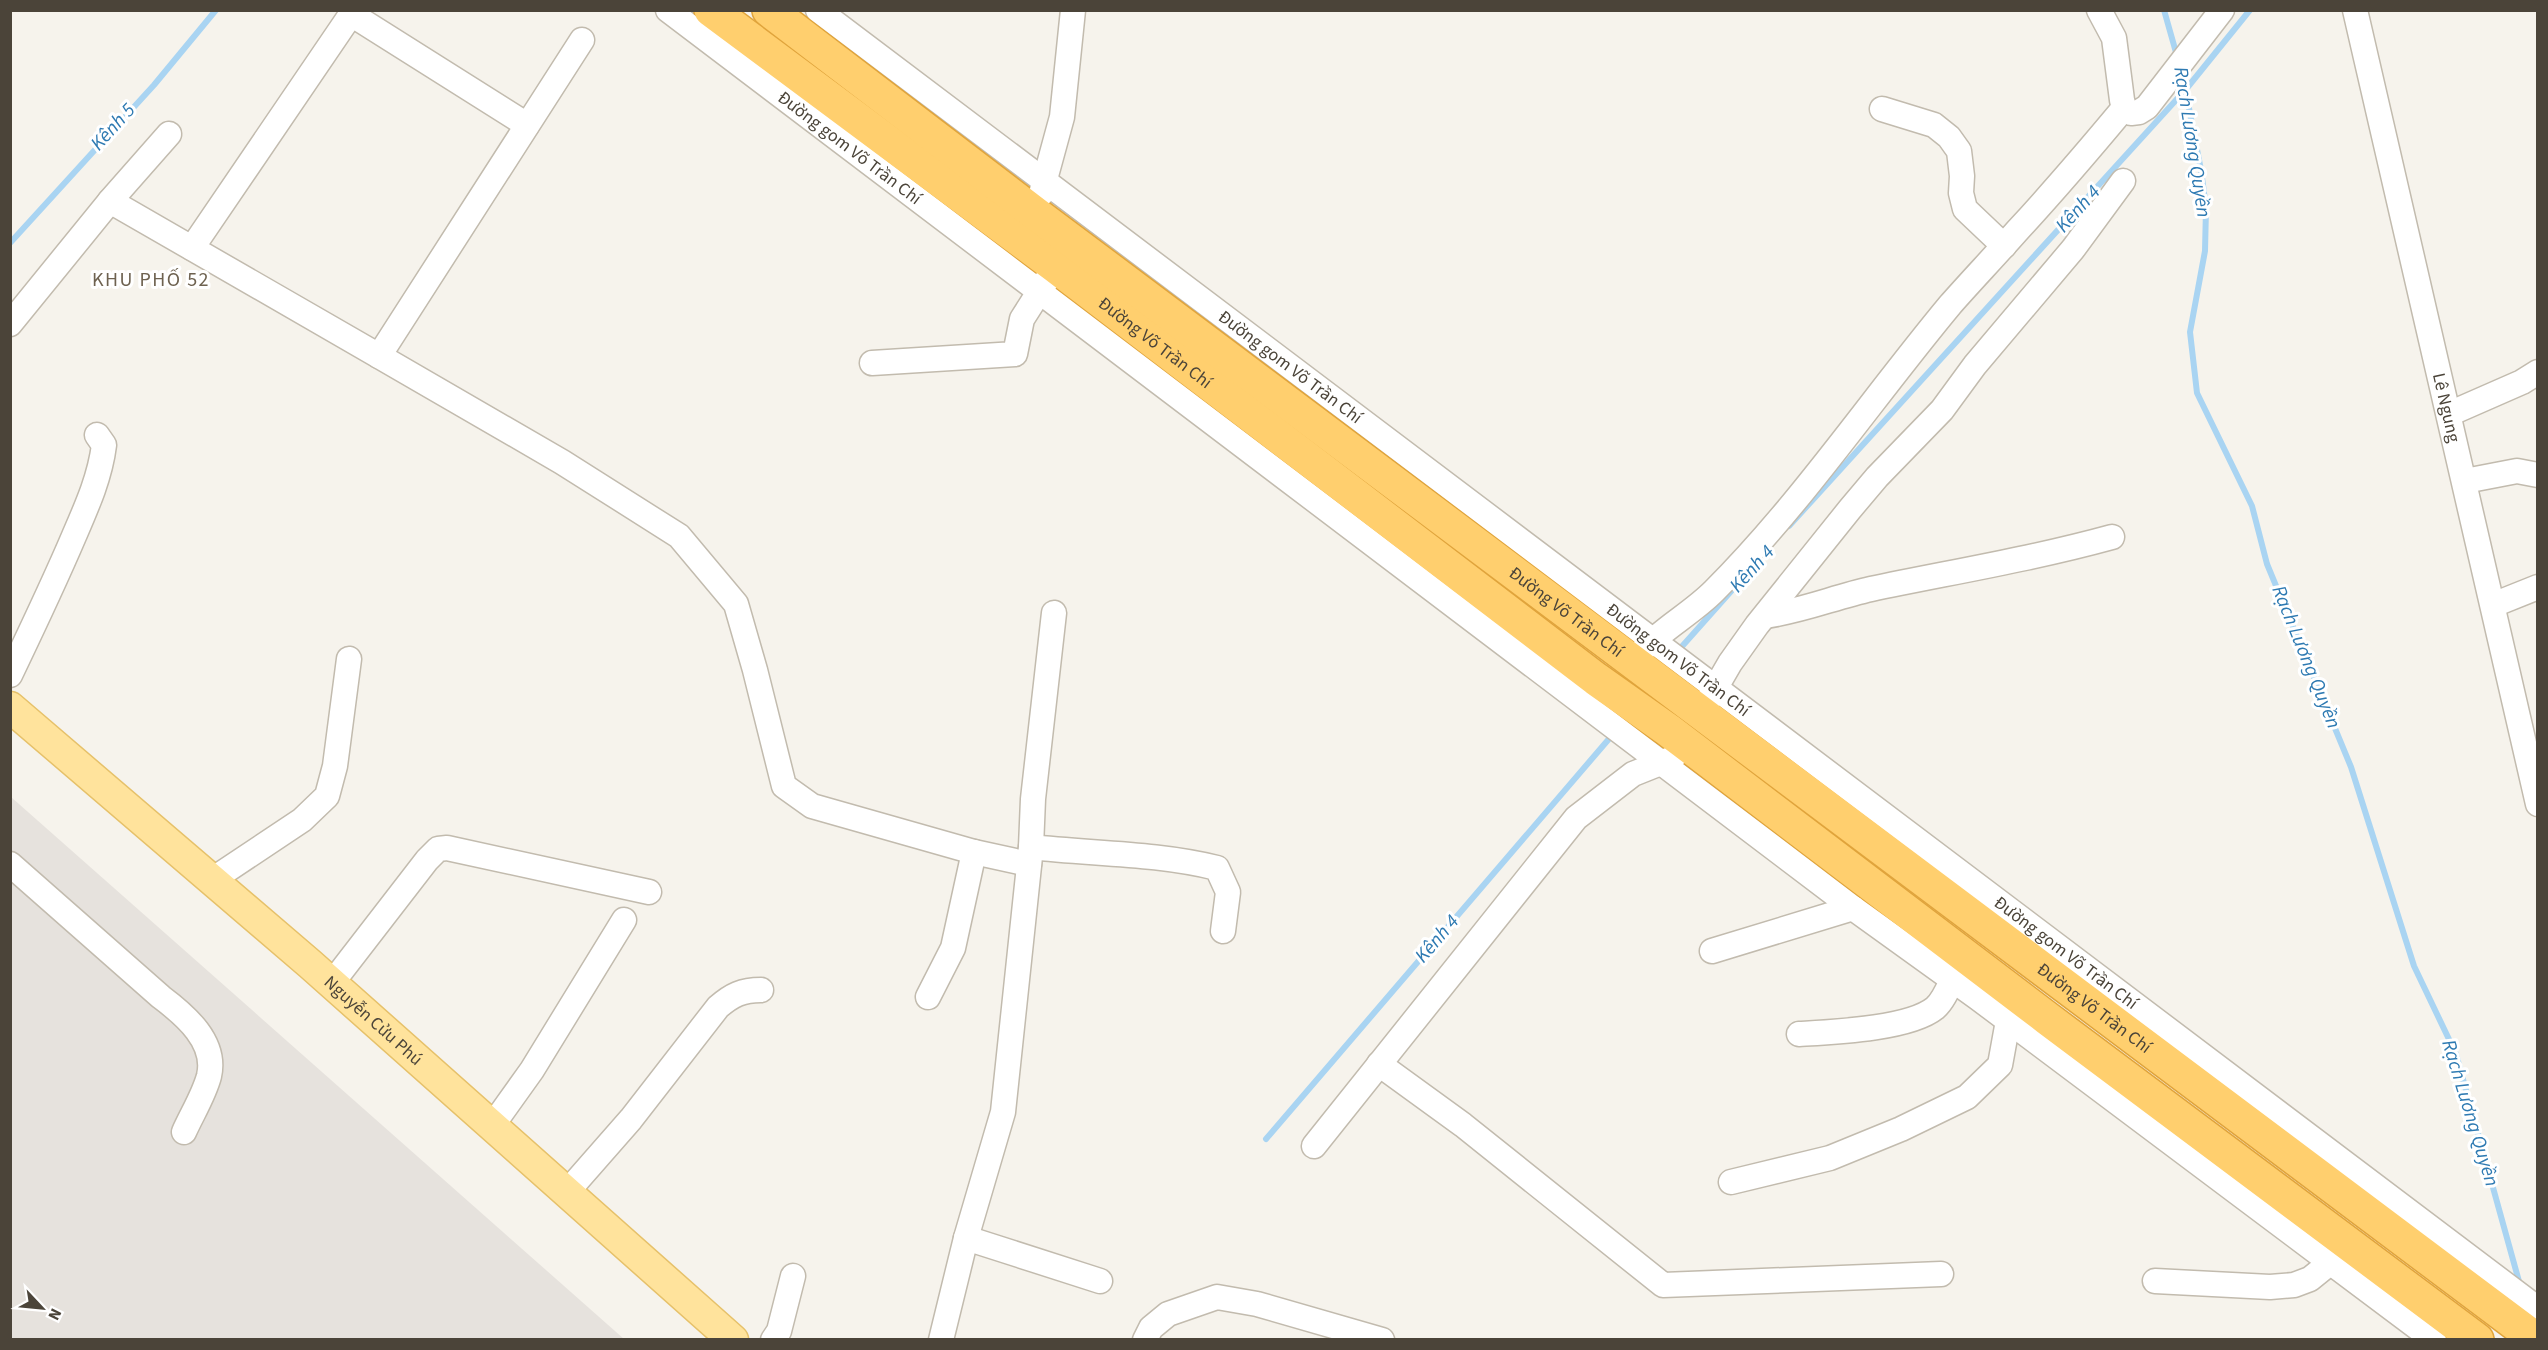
<svg xmlns="http://www.w3.org/2000/svg" width="2548" height="1350" font-family="'Source Sans 3',sans-serif">
<rect width="100%" height="100%" fill="#f6f3ec"/>
<path fill="#e6e2dd" d="M 11,797 L 624,1339 L 11,1339 Z"/>
<g fill="none" stroke-linecap="round" stroke-linejoin="round">
<path stroke="#a9d4f2" stroke-width="6" d="M 2164,10 L 2177,56
M 2182,72 L 2201,170 L 2206,208 L 2205,251 L 2190,332 L 2197,393 L 2252,506 L 2267,564 L 2351,767 L 2414,966 L 2456,1054 L 2520,1285
M 10,243 L 154,85 L 216,10
M 1789,526 L 2187,88 L 2250,10
M 1677,652 L 1742,579
M 1266,1139 L 1614,733"/>
<g stroke="#c2bbae" stroke-width="27">
<g id="minor">
<path id="s1" d="M 668,10 L 1853,908 L 1978,998 L 2434,1340"/>
<path id="s2" d="M 818,10 L 2538,1309"/>
<path d="M 2099,10 L 2114,38 L 2122,100 L 2124,108 L 2131,113 L 2139,112 L 2147,107 L 2222,10"/>
<path id="s3" d="M 2355,10 L 2538,804"/>
<path d="M 351,14 L 527,125"/>
<path d="M 1882,109 L 1934,125 L 1949,137 L 1959,151 L 1962,176 L 1961,193 L 1965,209 L 2004,246"/>
<path d="M 1041,194 L 1062,117 L 1073,10"/>
<path d="M 110,201 L 169,134"/>
<path d="M 192,248 L 354,10"/>
<path d="M 10,324 L 110,201 L 379,356 L 582,40"/>
<path d="M 379,356 L 562,462 L 679,536 L 736,604 L 755,670 L 784,786 L 812,806 L 974,852 L 1029,864"/>
<path d="M 872,363 L 1015,354 L 1022,319 L 1048,278"/>
<path d="M 2449,414 L 2522,382 L 2538,372"/>
<path d="M 2465,481 L 2517,471 L 2538,475"/>
<path d="M 2493,605 L 2538,587"/>
<path d="M 1765,616 C 1802,611 1835,597 1871,589 C 1952,572 2032,559 2112,537"/>
<path d="M 1641,652 C 1663,628 1691,614 1714,591 C 1801,504 1871,400 1950,305 C 1972,280 1995,256 2017,231 C 2054,191 2089,150 2124,108"/>
<path d="M 10,675 C 32,629 54,583 74,536 C 87,506 100,477 104,445 L 97,435"/>
<path d="M 1708,701 L 1730,663 L 1757,625 L 1850,509 L 1877,477 L 1942,410 L 1975,365 L 2073,249 L 2123,181"/>
<path d="M 1031,847 C 1093,854 1156,853 1217,868 L 1228,892 L 1223,931"/>
<path d="M 10,864 L 161,997 C 185,1015 217,1042 209,1076 C 204,1095 192,1114 184,1132"/>
<path d="M 212,880 L 302,820 L 327,796 L 335,766 L 349,659"/>
<path d="M 1712,951 L 1853,908"/>
<path d="M 332,983 L 427,860 L 438,849 L 447,848 L 649,892"/>
<path d="M 928,997 L 953,948 L 974,852"/>
<path d="M 1799,1034 C 1833,1032 1909,1029 1935,1008 C 1943,1001 1948,989 1952,980"/>
<path d="M 1379,1064 L 1463,1125 L 1663,1285 L 1941,1274"/>
<path d="M 492,1126 L 532,1070 L 624,920"/>
<path d="M 1314,1146 L 1576,818 L 1633,774 L 1673,758"/>
<path d="M 1731,1182 L 1830,1158 L 1901,1129 L 1967,1097 L 2000,1065 L 2008,1021"/>
<path d="M 567,1192 L 631,1119 L 718,1007 C 732,995 742,990 761,990"/>
<path d="M 966,1238 L 1100,1281"/>
<path d="M 2155,1281 L 2270,1287 L 2294,1285 L 2310,1279 L 2331,1262"/>
<path d="M 773,1340 L 779,1331 L 793,1276"/>
<path d="M 941,1340 L 966,1238 L 1003,1112 L 1031,847 L 1033,799 L 1054,613"/>
<path d="M 1145,1340 L 1151,1328 L 1168,1314 L 1217,1297 L 1257,1304 L 1382,1340"/>
</g>
</g>
<g stroke="#e6c16a" stroke-width="33">
<g id="major">
<path id="s4" d="M 10,707 L 310,964 L 733,1340"/>
</g>
</g>
<g stroke="#e0a43c" stroke-width="36">
<g id="highway">
<path id="s5" d="M 711,10 L 1055,266 L 1596,679 L 1668,730 L 2048,1019 L 2477,1340"/>
<path id="s6" d="M 769,10 L 1036,214 L 2537,1340"/>
</g>
</g>
<use href="#minor" stroke="#fff" stroke-width="24"/>
<use href="#major" stroke="#ffe39c" stroke-width="30"/>
<use href="#highway" stroke="#ffcf6e" stroke-width="33"/>
</g>
<g text-anchor="middle" dominant-baseline="central" stroke-width="6" stroke-linejoin="round" paint-order="stroke">
<g font-size="18" fill="#4b4439" stroke="#fff">
<text stroke="none"><textPath href="#s1" startOffset="228">Đường gom Võ Trần Chí</textPath></text>
<text stroke="none"><textPath href="#s5" startOffset="555">Đường Võ Trần Chí</textPath></text>
<text stroke="none"><textPath href="#s2" startOffset="592">Đường gom Võ Trần Chí</textPath></text>
<text stroke="none"><textPath href="#s3" startOffset="408">Lê Ngung</textPath></text>
<text stroke="none"><textPath href="#s6" startOffset="999">Đường Võ Trần Chí</textPath></text>
<text stroke="none"><textPath href="#s2" startOffset="1078">Đường gom Võ Trần Chí</textPath></text>
<text stroke="none"><textPath href="#s2" startOffset="1564">Đường gom Võ Trần Chí</textPath></text>
<text stroke="none"><textPath href="#s6" startOffset="1659">Đường Võ Trần Chí</textPath></text>
<text stroke="none"><textPath href="#s4" startOffset="480">Nguyễn Cửu Phú</textPath></text>
</g>
<g font-size="20" font-style="italic" fill="#2e7ab2" stroke="#fff">
<text transform="translate(113 127) rotate(-48)">Kênh 5</text>
<text transform="translate(2192 142) rotate(81)">Rạch Lương Quyền</text>
<text transform="translate(2078 209) rotate(-48)">Kênh 4</text>
<text transform="translate(1752 569) rotate(-48)">Kênh 4</text>
<text transform="translate(2306 657) rotate(68)">Rạch Lương Quyền</text>
<text transform="translate(1437 939) rotate(-49)">Kênh 4</text>
<text transform="translate(2470 1113) rotate(73)">Rạch Lương Quyền</text>
</g>
<g font-size="20" letter-spacing="1.5" fill="#6e6250" stroke="#fff">
<text x="151" y="280">KHU PHỐ 52</text>
</g>
</g>
<rect width="2548" height="1350" fill="none" stroke="#4b4439" stroke-width="24"/>
<g transform="translate(42 1308) rotate(116)" stroke="#ffffff" stroke-width="4.5" paint-order="stroke">
<path d="M0-4.5L10 22L0 15L-10 22Z" fill="#4b4439"/>
<text y="-9" font-size="16" font-weight="bold" text-anchor="middle" fill="#4b4439">N</text>
</g>
</svg>
